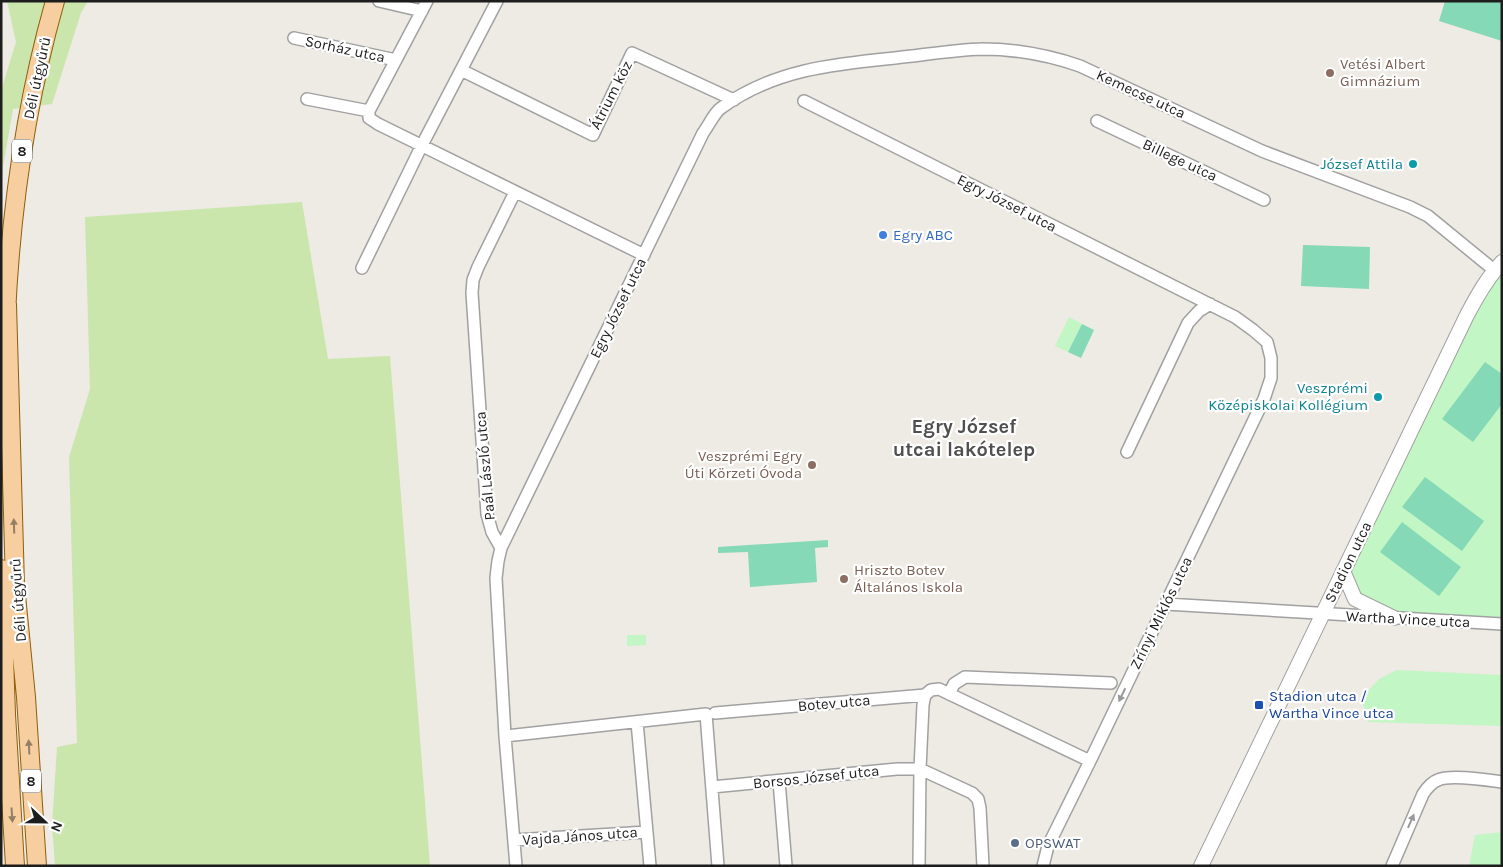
<svg xmlns="http://www.w3.org/2000/svg" width="1503" height="867" font-family="Karla,sans-serif">
<rect width="100%" height="100%" fill="#eeeae4"/>
<path fill="#cae6ac" d="M 7,1 L 88,1 L 81,13 L 52,104 L 13,109 L 1,178 L 1,91 L 16,42 Z
M 302,202 L 328,359 L 390,356 L 430,866 L 55,866 L 52,825 L 57,747 L 77,743 L 69,457 L 90,389 L 85,217 Z"/>
<path fill="#c2f6c5" d="M 1502,262 L 1502,624 L 1394,618 L 1355,599 L 1343,571 Z
M 1069,317 L 1082,324 L 1068,352 L 1055,346 Z
M 627,635 L 646,635 L 646,645 L 627,646 Z
M 1397,670 L 1502,675 L 1502,726 L 1368,722 L 1361,698 L 1379,679 Z
M 1502,832 L 1502,866 L 1469,866 L 1475,835 Z"/>
<path fill="#85d9b6" d="M 1445,1 L 1502,1 L 1502,41 L 1439,21 Z
M 1303,245 L 1370,247 L 1369,289 L 1301,286 Z
M 1082,324 L 1094,330 L 1081,358 L 1068,352 Z
M 1485,362 L 1502,374 L 1502,404 L 1473,442 L 1442,419 Z
M 1425,477 L 1484,521 L 1462,551 L 1402,507 Z
M 1402,522 L 1461,567 L 1439,596 L 1380,552 Z
M 828,540 L 828,547 L 815,548 L 817,582 L 750,587 L 748,552 L 718,553 L 718,547 Z"/>
<g fill="none" stroke-linecap="round" stroke-linejoin="round">
<g stroke="#a1a1a1" stroke-width="14">
<path id="minor" d="M 379,1 L 422,11
M 427,1 L 369,111 L 369,118 L 378,124 L 644,255
M 294,38 L 396,60
M 461,70 L 593,135 L 632,53 L 734,100
M 307,99 L 369,111
M 804,101 L 1235,317 L 1253,330 L 1267,342 L 1271,358 L 1271,378 L 1264,399 L 1090,761 L 1048,846 L 1043,866
M 1097,121 L 1264,200
M 362,268 L 422,145 L 497,1
M 1127,452 L 1188,323 L 1199,311 L 1210,304
M 501,548 L 492,532 L 487,514 L 472,293 L 473,280 L 478,267 L 515,192
M 1166,604 L 1502,624
M 949,694 L 954,684 L 965,677 L 1111,683
M 715,713 L 925,695 L 931,690 L 939,689 L 1090,761
M 637,722 L 650,866
M 505,736 L 706,714 L 718,866
M 779,781 L 786,866
M 712,787 L 897,769 L 920,769 L 972,793 L 978,799 L 980,808 L 983,866
M 514,840 L 647,832
M 516,866 L 505,736 L 496,578 L 498,561 L 501,548 L 703,133 C 709,125 714,113 721,108 C 773,70 833,64 895,58 C 924,55 953,50 982,49 C 1015,49 1048,55 1080,66 L 1262,151 L 1410,207 L 1428,216 L 1494,270
M 919,866 L 920,769 L 923,705 L 925,695
M 1392,866 L 1423,794 C 1427,788 1432,782 1438,780 C 1450,774 1487,780 1502,782"/>
</g>
<g stroke="#a1a1a1" stroke-width="16">
<path id="tertiary" d="M 1343,571 L 1355,599 L 1394,618
M 1201,866 L 1467,315 C 1477,296 1487,278 1502,262"/>
</g>
<g stroke="#8e5e08" stroke-width="20">
<path id="primary" d="M 7,304 L 15,585 L 26,697 L 37,866
M 6,314 C 11,209 26,103 55,1
M 1,569 L 6,714 L 15,866"/>
</g>
<use href="#minor" stroke="#fff" stroke-width="11"/>
<use href="#tertiary" stroke="#fff" stroke-width="14"/>
<use href="#primary" stroke="#f6cea0" stroke-width="18"/>
</g>
<defs><path id="oneway-solid" d="M-6-.8H1V-3.2L6.5 0L1 3.2V.8H-6Z" transform="scale(1.25)"/></defs>
<g fill="#947e65">
<use href="#oneway-solid" transform="translate(14 526) rotate(-92)"/>
<use href="#oneway-solid" transform="translate(29 747) rotate(-93)"/>
<use href="#oneway-solid" transform="translate(12 815) rotate(86)"/>
</g>
<g fill="#999">
<use href="#oneway-solid" transform="translate(1122 695) rotate(116)"/>
<use href="#oneway-solid" transform="translate(1411 821) rotate(-66)"/>
</g>
<g fill="#8d6e63" stroke="#fff" stroke-width="2">
<circle cx="1330" cy="73" r="5"/>
<circle cx="812" cy="465" r="5"/>
<circle cx="844" cy="579" r="5"/>
</g>
<g fill="#0f9aa8" stroke="#fff" stroke-width="2">
<circle cx="1413" cy="164" r="5"/>
<circle cx="1378" cy="397" r="5"/>
</g>
<circle fill="#3f7fe0" stroke="#fff" stroke-width="2" cx="883" cy="235" r="5"/>
<rect fill="#1a4fb4" stroke="#fff" stroke-width="2" x="1254" y="700" width="10" height="10" rx="2.5"/>
<circle fill="#5c6f8a" stroke="#fff" stroke-width="2" cx="1015" cy="843" r="5"/>
<g text-anchor="middle" dominant-baseline="central" stroke-width="4.5" stroke-linejoin="round" paint-order="stroke">
<g fill="#fff" stroke="#616161" stroke-width="1">
<rect x="12" y="139.5" width="20" height="23" rx="4"/>
<rect x="21" y="769.5" width="20" height="23" rx="4"/>
</g>
<g font-size="14" font-weight="bold" fill="#1d1d1d">
<text x="22" y="151">8</text>
<text x="31" y="781">8</text>
</g>
<g font-size="15" fill="#1d1d1d" stroke="#fff">
<text transform="translate(345 49) rotate(12)">Sorház utca</text>
<text transform="translate(37 78) rotate(-78)">Déli útgyűrű</text>
<text transform="translate(1141 94) rotate(25)">Kemecse utca</text>
<text transform="translate(611 95) rotate(-63)">Átrium köz</text>
<text transform="translate(1180 160) rotate(25)">Billege utca</text>
<text transform="translate(1007 203) rotate(27)">Egry József utca</text>
<text transform="translate(618 308) rotate(-64)">Egry József utca</text>
<text transform="translate(485 466) rotate(-95)">Paál László utca</text>
<text transform="translate(1348 562) rotate(-64)">Stadion utca</text>
<text transform="translate(18 600) rotate(-94)">Déli útgyűrű</text>
<text transform="translate(1161 613) rotate(-64)">Zrínyi Miklós utca</text>
<text transform="translate(1408 619) rotate(3)">Wartha Vince utca</text>
<text transform="translate(834 703) rotate(-5)">Botev utca</text>
<text transform="translate(816 777) rotate(-6)">Borsos József utca</text>
<text transform="translate(580 836) rotate(-4)">Vajda János utca</text>
</g>
<g font-size="15" fill="#785e54" stroke="#fff" text-anchor="start">
<text x="1340" y="64">Vetési Albert<tspan x="1340" dy="17">Gimnázium</tspan></text>
<text x="802" y="456" text-anchor="end">Veszprémi Egry<tspan x="802" dy="17">Úti Körzeti Óvoda</tspan></text>
<text x="854" y="570">Hriszto Botev<tspan x="854" dy="17">Általános Iskola</tspan></text>
</g>
<g font-size="15" fill="#0d838f" stroke="#fff" text-anchor="end">
<text x="1403" y="164">József Attila</text>
<text x="1368" y="388">Veszprémi<tspan x="1368" dy="17">Középiskolai Kollégium</tspan></text>
</g>
<g font-size="15" fill="#366cbe" stroke="#fff" text-anchor="start">
<text x="893" y="235">Egry ABC</text>
</g>
<g font-size="15" fill="#164399" stroke="#fff" text-anchor="start">
<text x="1269" y="696">Stadion utca /<tspan x="1269" dy="17">Wartha Vince utca</tspan></text>
</g>
<g font-size="15" fill="#4e5e75" stroke="#fff" text-anchor="start">
<text x="1025" y="843">OPSWAT</text>
</g>
<g font-size="20" font-weight="bold" fill="#505050" stroke="#fff">
<text x="964" y="426">Egry József<tspan x="964" dy="23">utcai lakótelep</tspan></text>
</g>
</g>
<rect width="1503" height="867" fill="none" stroke="#1d1d1d" stroke-width="5"/>
<g transform="translate(45 822) rotate(112)" stroke="#ffffff" stroke-width="4" paint-order="stroke">
<path d="M0-4L9 19L0 12L-9 19Z" fill="#1d1d1d"/>
<text y="-8" font-size="14" font-weight="bold" text-anchor="middle" fill="#1d1d1d">N</text>
</g>
</svg>
